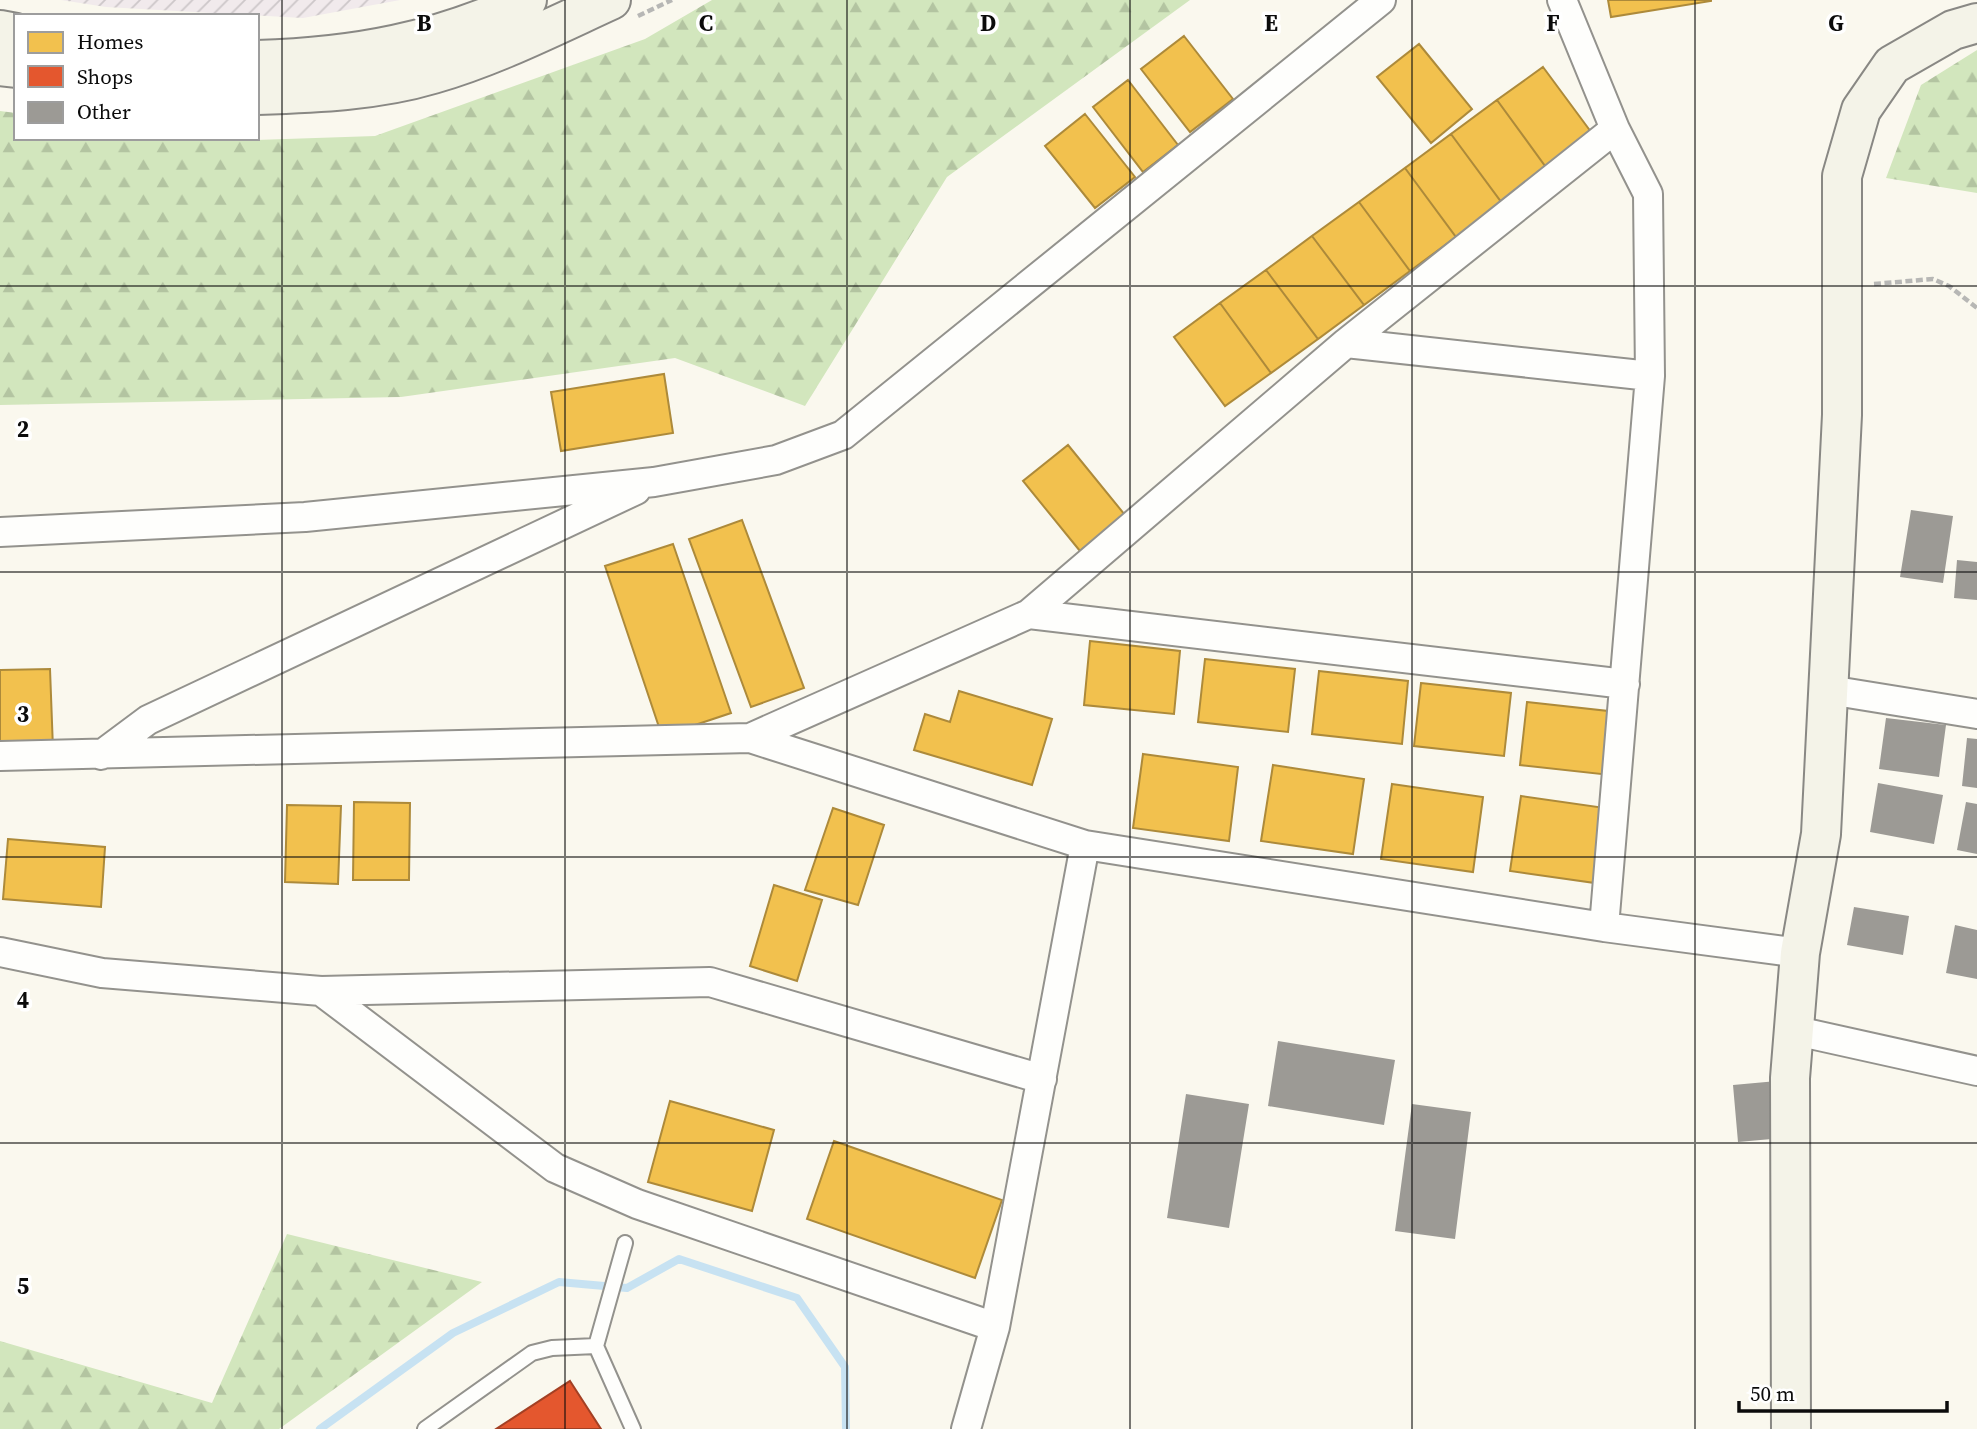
<svg xmlns="http://www.w3.org/2000/svg" width="1977" height="1429" font-family="'Source Serif 4',serif">
<defs>
<pattern id="industrial-furrows" width="10" height="10" patternUnits="userSpaceOnUse" patternTransform="scale(1.75)"><rect width="10" height="10" fill="#f1eaec"/><path d="M-1 1l2-2M0 10L10 0M9 11l2-2" fill="none" stroke="#cdc7c9"/></pattern>
<pattern id="forest-firs" width="22" height="20" patternUnits="userSpaceOnUse" patternTransform="scale(1.75)"><rect width="22" height="20" fill="#d2e6bd"/><path d="M5 1l3.5 6h-7zM16 11l3.5 6h-7z" fill="#b3c4a1"/></pattern>
</defs>
<rect width="100%" height="100%" fill="#faf8ee"/>
<path fill="url(#industrial-furrows)" d="M 61,0 L 400,0 L 303,18 L 106,7 Z"/>
<path fill="url(#forest-firs)" d="M 712,0 L 1190,0 L 947,177 L 805,406 L 675,358 L 401,397 L 0,405 L 0,111 L 16,113 L 16,138 L 256,140 L 375,136 L 645,39 Z
M 1977,50 L 1977,193 L 1886,178 L 1921,85 Z
M 287,1234 L 482,1282 L 279,1429 L 0,1429 L 0,1341 L 212,1403 Z"/>
<path fill="#f2c14e" stroke="#ad8a3a" stroke-width="2" d="M 1608,0 L 1711,0 L 1711,1 L 1611,17 Z
M 1184,36 L 1233,99 L 1190,132 L 1141,69 Z
M 1419,44 L 1472,109 L 1431,143 L 1377,77 Z
M 1543,67 L 1594,136 L 1548,170 L 1497,100 Z
M 1128,80 L 1178,145 L 1143,172 L 1093,107 Z
M 1497,100 L 1548,170 L 1502,203 L 1451,134 Z
M 1085,114 L 1135,177 L 1095,208 L 1045,146 Z
M 1451,134 L 1502,203 L 1456,237 L 1405,168 Z
M 1405,168 L 1456,237 L 1410,271 L 1359,202 Z
M 1359,202 L 1410,271 L 1364,305 L 1312,236 Z
M 1312,236 L 1364,305 L 1318,339 L 1266,270 Z
M 1266,270 L 1318,339 L 1271,373 L 1220,303 Z
M 1220,303 L 1271,373 L 1225,406 L 1174,337 Z
M 664,374 L 673,433 L 561,451 L 551,392 Z
M 1068,445 L 1125,515 L 1080,551 L 1023,481 Z
M 742,520 L 804,688 L 751,707 L 689,539 Z
M 673,544 L 731,713 L 662,736 L 605,566 Z
M 1090,641 L 1180,651 L 1174,714 L 1084,705 Z
M 1205,659 L 1295,669 L 1288,732 L 1198,722 Z
M 50,669 L 53,749 L 0,750 L 0,670 Z
M 1319,671 L 1408,681 L 1402,744 L 1312,734 Z
M 1421,683 L 1511,693 L 1504,756 L 1414,746 Z
M 959,691 L 1052,719 L 1032,785 L 914,750 L 925,714 L 950,722 Z
M 1527,702 L 1617,712 L 1610,775 L 1520,765 Z
M 1143,754 L 1238,767 L 1229,841 L 1133,828 Z
M 1273,765 L 1364,779 L 1353,854 L 1261,841 Z
M 1392,784 L 1483,797 L 1473,872 L 1381,859 Z
M 1521,796 L 1612,809 L 1602,884 L 1510,871 Z
M 354,802 L 410,803 L 409,880 L 353,880 Z
M 287,805 L 341,806 L 338,884 L 285,882 Z
M 833,808 L 884,825 L 858,905 L 805,890 Z
M 8,839 L 105,847 L 101,907 L 3,899 Z
M 774,885 L 822,900 L 797,981 L 750,966 Z
M 670,1101 L 774,1130 L 752,1211 L 648,1182 Z
M 834,1141 L 1002,1200 L 975,1278 L 807,1219 Z"/>
<path fill="#e4572e" stroke="#a34024" stroke-width="2" d="M 570,1381 L 601,1429 L 496,1429 Z"/>
<g fill="none" stroke-linecap="round" stroke-linejoin="round">
<path stroke="#c7e2f2" stroke-width="8" d="M 320,1429 L 453,1333 L 559,1282 L 627,1288 L 679,1259 L 797,1298 L 845,1367 L 846,1429"/>
</g>
<path fill="#9c9a95" d="M 1911,510 L 1953,516 L 1943,583 L 1900,577 Z
M 1957,560 L 1977,562 L 1977,600 L 1954,598 Z
M 1886,718 L 1946,725 L 1939,777 L 1879,769 Z
M 1967,738 L 1977,739 L 1977,788 L 1962,786 Z
M 1878,783 L 1943,795 L 1934,844 L 1870,832 Z
M 1966,802 L 1977,804 L 1977,854 L 1957,850 Z
M 1854,907 L 1909,916 L 1903,955 L 1847,945 Z
M 1955,925 L 1977,930 L 1977,979 L 1946,973 Z
M 1278,1041 L 1395,1060 L 1384,1125 L 1268,1106 Z
M 1777,1081 L 1782,1138 L 1738,1142 L 1733,1085 Z
M 1186,1094 L 1249,1104 L 1229,1228 L 1167,1218 Z
M 1412,1104 L 1471,1112 L 1455,1239 L 1395,1231 Z"/>
<g fill="none" stroke-linecap="round" stroke-linejoin="round">
<g stroke="#93928d" stroke-width="18">
<path id="lane" d="M 625,1243 L 596,1346 L 633,1429
M 425,1429 L 532,1353 L 552,1348 L 596,1346"/>
</g>
<g stroke="#93928d" stroke-width="32">
<path id="street" d="M 1562,0 L 1615,129 L 1648,194 L 1650,376 L 1604,927
M 1346,343 L 1650,376
M 0,532 L 305,517 L 654,482 L 776,460 L 843,435 L 1381,0
M 1029,614 L 1625,684
M 1829,690 L 1977,714
M 750,738 L 1029,614 L 1346,343 L 1615,129
M 101,755 L 148,720 L 636,490
M 0,756 L 750,738 L 1085,845 L 1604,927 L 1800,953
M 0,952 L 102,973 L 321,991 L 710,982 L 1042,1079
M 321,991 L 555,1168 L 637,1204 L 995,1327
M 1792,1030 L 1977,1071
M 966,1429 L 995,1327 L 1085,845"/>
</g>
<g stroke="#898884" stroke-width="42">
<path id="secondary" d="M 0,30 L 16,33
M 257,60 C 357,57 436,42 527,0
M 0,66 L 16,68
M 257,95 C 316,93 376,91 433,74 C 495,56 552,27 611,0
M 1791,1429 L 1790,1078 L 1800,953 L 1821,834 L 1842,415 L 1842,176 L 1861,110 L 1892,65 L 1953,30 L 1977,23"/>
</g>
<path stroke="#b7b7b5" stroke-width="4.5" stroke-dasharray="7 3.5" stroke-linecap="butt" d="M 638,16 L 672,0
M 1874,284 L 1933,279 L 1949,286 L 1977,308"/>
<use href="#lane" stroke="#fefefc" stroke-width="14"/>
<use href="#street" stroke="#fefefc" stroke-width="28"/>
<use href="#secondary" stroke="#f4f3e8" stroke-width="38"/>
</g>
<path fill="none" stroke="#0b0b0b" stroke-width="2" stroke-opacity="0.55" d="M 282,0 L 282,1429M 565,0 L 565,1429M 847,0 L 847,1429M 1130,0 L 1130,1429M 1412,0 L 1412,1429M 1695,0 L 1695,1429M 0,286 L 1977,286M 0,572 L 1977,572M 0,857 L 1977,857M 0,1143 L 1977,1143"/>
<g font-size="23" text-anchor="middle" font-weight="bold" fill="#0b0b0b" stroke="#fff" stroke-width="7" stroke-linejoin="round" paint-order="stroke">
<text x="424" y="31">B</text>
<text x="706" y="31">C</text>
<text x="988" y="31">D</text>
<text x="1271" y="31">E</text>
<text x="1553" y="31">F</text>
<text x="1836" y="31">G</text>
<text x="23" y="437">2</text>
<text x="23" y="722">3</text>
<text x="23" y="1008">4</text>
<text x="23" y="1294">5</text>
</g>
<rect x="14" y="14" width="245" height="126" fill="#ffffff" stroke="#9d9d9d" stroke-width="2"/>
<rect x="28" y="32" width="35" height="21" fill="#f2c14e" stroke="#9d9d9d" stroke-width="2"/>
<text x="77" y="49" font-size="21" fill="#0b0b0b">Homes</text>
<rect x="28" y="66" width="35" height="21" fill="#e4572e" stroke="#9d9d9d" stroke-width="2"/>
<text x="77" y="84" font-size="21" fill="#0b0b0b">Shops</text>
<rect x="28" y="102" width="35" height="21" fill="#9c9a95" stroke="#9d9d9d" stroke-width="2"/>
<text x="77" y="119" font-size="21" fill="#0b0b0b">Other</text>
<path d="M1739 1401v10h208v-10" fill="none" stroke="#0b0b0b" stroke-width="3.5"/>
<text x="1750" y="1401" font-size="21" fill="#0b0b0b" stroke="#ffffff" stroke-width="5" paint-order="stroke">50 m</text>
</svg>
